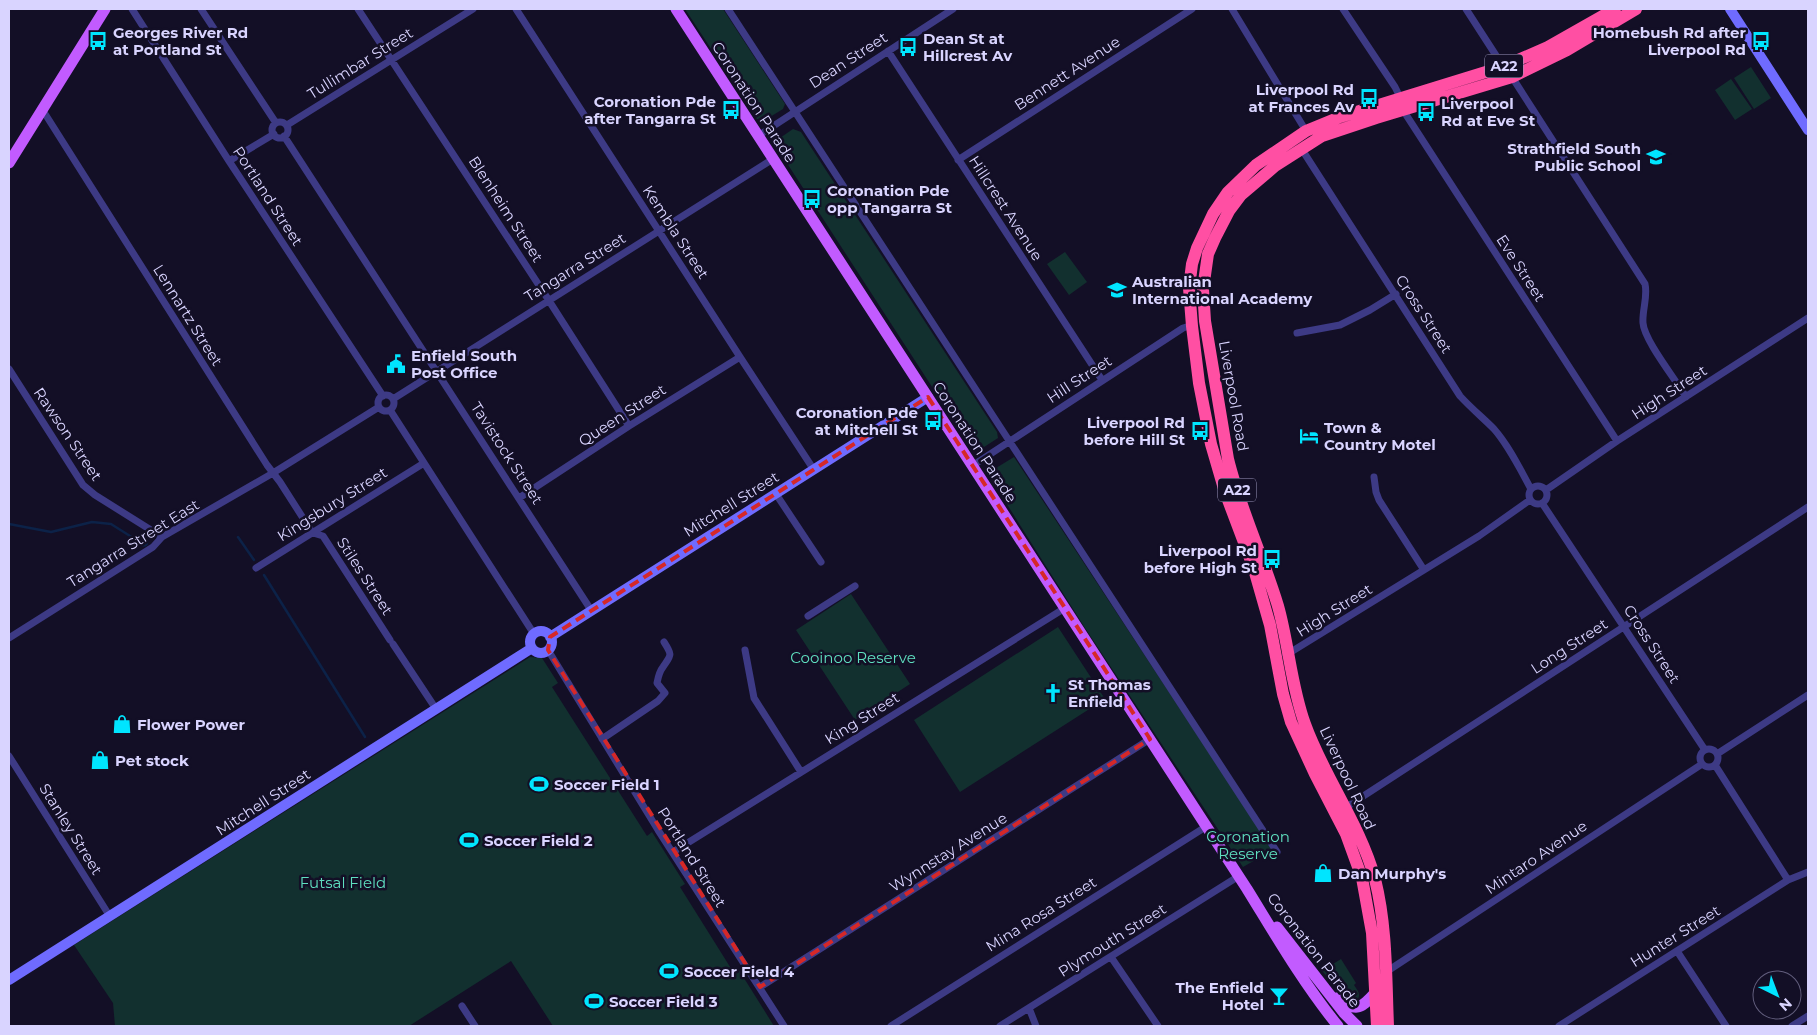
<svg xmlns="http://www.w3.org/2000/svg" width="1817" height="1035" font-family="Montserrat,sans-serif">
<rect width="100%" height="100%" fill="#130f26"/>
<path fill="#12302f" d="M 685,9 L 723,9 L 785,104 L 783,109 L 765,120 L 757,119 Z
M 1751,67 L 1771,98 L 1754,109 L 1734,78 Z
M 1731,79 L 1752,109 L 1735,120 L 1715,90 Z
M 793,129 L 801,132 L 997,432 L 998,438 L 981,449 L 972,441 L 955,415 L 949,413 L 781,154 L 776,144 L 777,140 Z
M 1065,252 L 1087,282 L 1069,295 L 1047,264 Z
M 1014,457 L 1273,850 L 1243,867 L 1085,628 L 991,479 L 996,468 Z
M 851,594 L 910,684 L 855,720 L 796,630 Z
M 1058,627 L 1105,699 L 960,792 L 914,720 Z
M 530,657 L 542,658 L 558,683 L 552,687 L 647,836 L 652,832 L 685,884 L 680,887 L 732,970 L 737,967 L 774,1026 L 553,1026 L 511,961 L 409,1026 L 115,1026 L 113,1003 L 74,945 Z
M 1341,959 L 1356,983 L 1354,985 C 1358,991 1362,995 1356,1001 C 1343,1001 1331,980 1322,971 Z"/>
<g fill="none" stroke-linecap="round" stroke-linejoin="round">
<path stroke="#0c2248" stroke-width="2.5" d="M 9,524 L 51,532 L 92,522 L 111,524 L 138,541
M 238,537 L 254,560
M 264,575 L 365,737"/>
<path stroke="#0c2248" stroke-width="9" d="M 138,541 L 144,542"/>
<path stroke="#3d3a85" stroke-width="7" d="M 132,9 L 229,161 L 383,396
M 201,9 L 276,123
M 358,9 L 546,296 L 629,426
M 516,9 L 740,357 L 814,470
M 728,9 L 1277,852
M 1232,9 L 1306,131
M 1343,9 L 1395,87 L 1401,99
M 1466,9 L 1497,57 L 1502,67
M 888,51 L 1102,380
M 1512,77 L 1645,284 C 1648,297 1642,310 1643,323 C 1644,340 1676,380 1686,397
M 42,109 L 267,465 L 280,482 L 310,529 L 313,533 L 323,536 L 390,640
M 1403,110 L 1617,441
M272 130a8 8 0 1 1 16 0a8 8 0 1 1-16 0Z
M 287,125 L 473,9
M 284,136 L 591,610
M 758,136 L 953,9
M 1301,148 L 1460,396 C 1471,408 1483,418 1494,429 C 1509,446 1520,469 1531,489
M 958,160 L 1192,9
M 229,161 L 274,134
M 1297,333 L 1340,325 L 1370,310 L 1396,294
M 9,369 L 83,485 L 95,495 L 162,537
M378 403a8 8 0 1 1 16 0a8 8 0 1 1-16 0Z
M 393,399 L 773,159
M 390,410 L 534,634
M 972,466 L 1183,328 L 1193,325
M 1374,477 L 1376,492 L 1379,500 L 1424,570
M1529 495a9 9 0 1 1 18 0a9 9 0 1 1-18 0Z
M 1546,490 L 1617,441 L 1808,318
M 776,494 L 821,562
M 519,498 L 629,426 L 740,357
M 1542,503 L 1705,750
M 256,568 L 424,463
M 808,616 L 855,586
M 9,638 L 153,547 L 162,537 L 273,473 L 379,407
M 393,644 L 436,709
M 548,650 L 658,830 L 784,1026
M 745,650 L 754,698 L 801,772
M 1286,655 L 1479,536 L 1530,500
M 602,739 L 658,701 L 665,693 L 657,683 C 658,678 659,672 663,667 C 671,655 673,656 664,642
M1700 758a9 9 0 1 1 18 0a9 9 0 1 1-18 0Z
M 1717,754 L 1808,695
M 9,756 L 109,915
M 1715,765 L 1788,880
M 1345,808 L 1808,507
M 673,852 L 1065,608
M 1677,951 L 1726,1026
M 1111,957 L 1158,1026
M 1386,972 L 1702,764
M 760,987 L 1150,739
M 462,1006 L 475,1026
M 1029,1008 L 1036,1026
M 891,1026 L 1207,826
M 1000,1026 L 1239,876
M 1559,1026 L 1788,880 L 1808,872
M 1792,1026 L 1808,1016"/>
<path stroke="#6f6bff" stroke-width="10" d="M 1730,9 L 1808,130
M530 642a11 11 0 1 1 22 0a11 11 0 1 1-22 0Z
M 550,637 L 928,397
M 9,980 L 532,648"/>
<path stroke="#c25bff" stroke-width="11" d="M 676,9 L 1247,889 C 1276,936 1303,983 1338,1026
M 9,163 L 105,9
M 1277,927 L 1344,1013 L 1357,1026
M 1337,998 C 1356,1011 1359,1011 1375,993"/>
<path stroke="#ff4fa3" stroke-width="12" d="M 1377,1026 L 1372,933 L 1362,878 L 1346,834 L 1315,774 L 1291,722 L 1283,694 L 1270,625 L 1254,569 L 1225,492 L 1211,444 L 1199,383 L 1192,326 L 1189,288 L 1192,264 L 1197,248 L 1213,214 L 1228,192 L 1256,165 L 1306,131 L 1340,117 L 1502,67 L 1548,47 L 1615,9
M 1388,1026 C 1386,978 1387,927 1375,879 C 1360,824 1324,777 1305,724 C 1291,686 1289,645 1278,606 C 1263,556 1240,509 1228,459 L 1205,321 L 1203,289 L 1208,254 L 1215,238 L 1229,211 L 1241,195 L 1275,166 L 1322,136 L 1376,118 L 1512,77 L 1567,50 L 1636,9"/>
</g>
<path fill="none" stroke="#d62828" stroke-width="4" stroke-dasharray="10 6" stroke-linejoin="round" d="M 928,397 L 1150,739 L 760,987 L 548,650 L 550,637 Z"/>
<defs>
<g id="bus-bare" transform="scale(1.5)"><path d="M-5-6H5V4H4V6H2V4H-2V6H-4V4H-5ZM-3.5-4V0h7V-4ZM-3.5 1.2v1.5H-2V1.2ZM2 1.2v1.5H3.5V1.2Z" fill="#00e5ff" stroke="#130f26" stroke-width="2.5" paint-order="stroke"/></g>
<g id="school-bare" transform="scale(1.5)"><path d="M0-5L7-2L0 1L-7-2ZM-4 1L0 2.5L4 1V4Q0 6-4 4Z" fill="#00e5ff" stroke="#130f26" stroke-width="2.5" paint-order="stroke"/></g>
<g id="civic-bare" transform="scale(1.5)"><path d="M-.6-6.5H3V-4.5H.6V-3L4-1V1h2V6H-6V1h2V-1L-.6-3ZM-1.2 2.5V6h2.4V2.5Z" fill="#00e5ff" stroke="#130f26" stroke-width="2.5" paint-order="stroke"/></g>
<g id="hotel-bare" transform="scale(1.5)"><path d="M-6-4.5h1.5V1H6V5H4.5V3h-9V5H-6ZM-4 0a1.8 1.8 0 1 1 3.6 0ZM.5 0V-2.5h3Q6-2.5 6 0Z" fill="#00e5ff" stroke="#130f26" stroke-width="2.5" paint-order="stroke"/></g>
<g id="church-bare" transform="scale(1.5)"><path d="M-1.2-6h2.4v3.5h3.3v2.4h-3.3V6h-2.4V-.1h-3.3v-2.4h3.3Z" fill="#00e5ff" stroke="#130f26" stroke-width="2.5" paint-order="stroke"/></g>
<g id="shop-bare" transform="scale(1.5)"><path d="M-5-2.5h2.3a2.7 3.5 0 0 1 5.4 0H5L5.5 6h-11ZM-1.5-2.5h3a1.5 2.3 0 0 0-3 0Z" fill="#00e5ff" stroke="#130f26" stroke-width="2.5" paint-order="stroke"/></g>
<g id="stadium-bare" transform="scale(1.5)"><path d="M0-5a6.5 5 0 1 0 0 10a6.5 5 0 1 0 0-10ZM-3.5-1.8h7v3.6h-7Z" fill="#00e5ff" stroke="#130f26" stroke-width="2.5" paint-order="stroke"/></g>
<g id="bar-bare" transform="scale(1.5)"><path d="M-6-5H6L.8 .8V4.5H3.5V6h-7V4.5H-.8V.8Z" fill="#00e5ff" stroke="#130f26" stroke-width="2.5" paint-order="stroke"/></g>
</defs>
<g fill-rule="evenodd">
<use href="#bus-bare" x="98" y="41"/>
<use href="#bus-bare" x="1761" y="41"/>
<use href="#bus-bare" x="908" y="47"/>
<use href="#bus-bare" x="1369" y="98"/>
<use href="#bus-bare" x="731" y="110"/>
<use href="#bus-bare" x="1426" y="112"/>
<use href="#school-bare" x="1656" y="157"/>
<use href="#bus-bare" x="812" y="199"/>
<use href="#school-bare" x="1117" y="290"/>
<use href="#civic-bare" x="396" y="364"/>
<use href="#bus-bare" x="933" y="421"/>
<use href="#bus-bare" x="1200" y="431"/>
<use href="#hotel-bare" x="1309" y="436"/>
<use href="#bus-bare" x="1272" y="559"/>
<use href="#church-bare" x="1053" y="693"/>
<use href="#shop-bare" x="122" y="724"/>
<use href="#shop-bare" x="100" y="760"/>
<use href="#stadium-bare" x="539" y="784"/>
<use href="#stadium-bare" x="469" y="840"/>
<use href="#shop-bare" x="1323" y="873"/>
<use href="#stadium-bare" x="669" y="971"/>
<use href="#bar-bare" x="1279" y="996"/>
<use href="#stadium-bare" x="594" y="1001"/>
</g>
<g text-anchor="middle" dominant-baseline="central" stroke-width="5" stroke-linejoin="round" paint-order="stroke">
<g fill="#130f26" stroke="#9e99be" stroke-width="1">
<rect x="1485" y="54.5" width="38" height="23" rx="4"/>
<rect x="1218" y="478.5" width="38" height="23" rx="4"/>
</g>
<g font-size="14" font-weight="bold" fill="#d9d4ff">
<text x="1504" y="66">A22</text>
<text x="1237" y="490">A22</text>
</g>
<g font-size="15" font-weight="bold" fill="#d9d4ff" stroke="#130f26" text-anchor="start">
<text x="113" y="32">Georges River Rd<tspan x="113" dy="17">at Portland St</tspan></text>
<text x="1746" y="32" text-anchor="end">Homebush Rd after<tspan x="1746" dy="17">Liverpool Rd</tspan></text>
<text x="923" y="38">Dean St at<tspan x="923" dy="17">Hillcrest Av</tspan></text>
<text x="1354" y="89" text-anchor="end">Liverpool Rd<tspan x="1354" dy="17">at Frances Av</tspan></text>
<text x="716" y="101" text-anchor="end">Coronation Pde<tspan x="716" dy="17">after Tangarra St</tspan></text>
<text x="1441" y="103">Liverpool<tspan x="1441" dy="17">Rd at Eve St</tspan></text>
<text x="1641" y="148" text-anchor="end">Strathfield South<tspan x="1641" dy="17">Public School</tspan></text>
<text x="827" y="190">Coronation Pde<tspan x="827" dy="17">opp Tangarra St</tspan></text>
<text x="1132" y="281">Australian<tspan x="1132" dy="17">International Academy</tspan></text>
<text x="411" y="355">Enfield South<tspan x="411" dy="17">Post Office</tspan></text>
<text x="918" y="412" text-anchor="end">Coronation Pde<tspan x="918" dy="17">at Mitchell St</tspan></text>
<text x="1185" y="422" text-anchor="end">Liverpool Rd<tspan x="1185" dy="17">before Hill St</tspan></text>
<text x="1324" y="427">Town &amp;<tspan x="1324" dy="17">Country Motel</tspan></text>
<text x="1257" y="550" text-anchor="end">Liverpool Rd<tspan x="1257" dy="17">before High St</tspan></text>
<text x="1068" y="684">St Thomas<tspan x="1068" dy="17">Enfield</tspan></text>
<text x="137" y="724">Flower Power</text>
<text x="115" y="760">Pet stock</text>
<text x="554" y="784">Soccer Field 1</text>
<text x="484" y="840">Soccer Field 2</text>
<text x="1338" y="873">Dan Murphy's</text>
<text x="684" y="971">Soccer Field 4</text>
<text x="1264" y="987" text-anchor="end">The Enfield<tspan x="1264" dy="17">Hotel</tspan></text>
<text x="609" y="1001">Soccer Field 3</text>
</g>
<g font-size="15" fill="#d9d4ff" stroke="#130f26">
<text transform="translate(848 60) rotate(-33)">Dean Street</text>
<text transform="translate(360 63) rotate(-32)">Tullimbar Street</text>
<text transform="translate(1067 73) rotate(-33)">Bennett Avenue</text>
<text transform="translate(754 102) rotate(57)">Coronation Parade</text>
<text transform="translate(268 196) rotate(57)">Portland Street</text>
<text transform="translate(1006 208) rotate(57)">Hillcrest Avenue</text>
<text transform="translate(506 209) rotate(57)">Blenheim Street</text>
<text transform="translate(676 232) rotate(57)">Kembla Street</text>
<text transform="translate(575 267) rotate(-32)">Tangarra Street</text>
<text transform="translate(1521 268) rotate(57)">Eve Street</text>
<text transform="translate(1424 314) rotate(57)">Cross Street</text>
<text transform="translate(188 315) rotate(58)">Lennartz Street</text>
<text transform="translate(1079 379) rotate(-33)">Hill Street</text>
<text transform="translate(1669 392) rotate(-33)">High Street</text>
<text transform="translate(1234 396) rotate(80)">Liverpool Road</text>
<text transform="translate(622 415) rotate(-33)">Queen Street</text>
<text transform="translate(68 434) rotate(56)">Rawson Street</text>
<text transform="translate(975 442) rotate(57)">Coronation Parade</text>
<text transform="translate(507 453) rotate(57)">Tavistock Street</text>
<text transform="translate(332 504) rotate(-32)">Kingsbury Street</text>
<text transform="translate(731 504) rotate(-32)">Mitchell Street</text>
<text transform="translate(133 543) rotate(-32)">Tangarra Street East</text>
<text transform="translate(365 576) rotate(57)">Stiles Street</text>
<text transform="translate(1334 610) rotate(-32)">High Street</text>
<text transform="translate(1652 644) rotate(57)">Cross Street</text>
<text transform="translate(1569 646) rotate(-33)">Long Street</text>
<text transform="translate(862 718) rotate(-32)">King Street</text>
<text transform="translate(1348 778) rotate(65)">Liverpool Road</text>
<text transform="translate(263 802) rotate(-33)">Mitchell Street</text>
<text transform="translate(71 829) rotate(58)">Stanley Street</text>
<text transform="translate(948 852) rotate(-32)">Wynnstay Avenue</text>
<text transform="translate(692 857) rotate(58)">Portland Street</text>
<text transform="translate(1536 857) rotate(-34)">Mintaro Avenue</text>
<text transform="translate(1041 914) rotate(-32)">Mina Rosa Street</text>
<text transform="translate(1675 936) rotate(-32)">Hunter Street</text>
<text transform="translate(1112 940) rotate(-32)">Plymouth Street</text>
<text transform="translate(1314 950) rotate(52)">Coronation Parade</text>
</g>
<g font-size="15" fill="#5fe0c0" stroke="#130f26">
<text x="853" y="657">Cooinoo Reserve</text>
<text x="1248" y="836">Coronation<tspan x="1248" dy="17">Reserve</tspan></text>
<text x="343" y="882">Futsal Field</text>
</g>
</g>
<rect width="1817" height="1035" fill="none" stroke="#d9d4ff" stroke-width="20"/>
<g transform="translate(1777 995) rotate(138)"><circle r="24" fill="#130f26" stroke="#625e7d"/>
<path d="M0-4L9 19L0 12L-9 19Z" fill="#00e5ff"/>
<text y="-8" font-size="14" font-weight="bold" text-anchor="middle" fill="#d9d4ff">N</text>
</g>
</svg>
